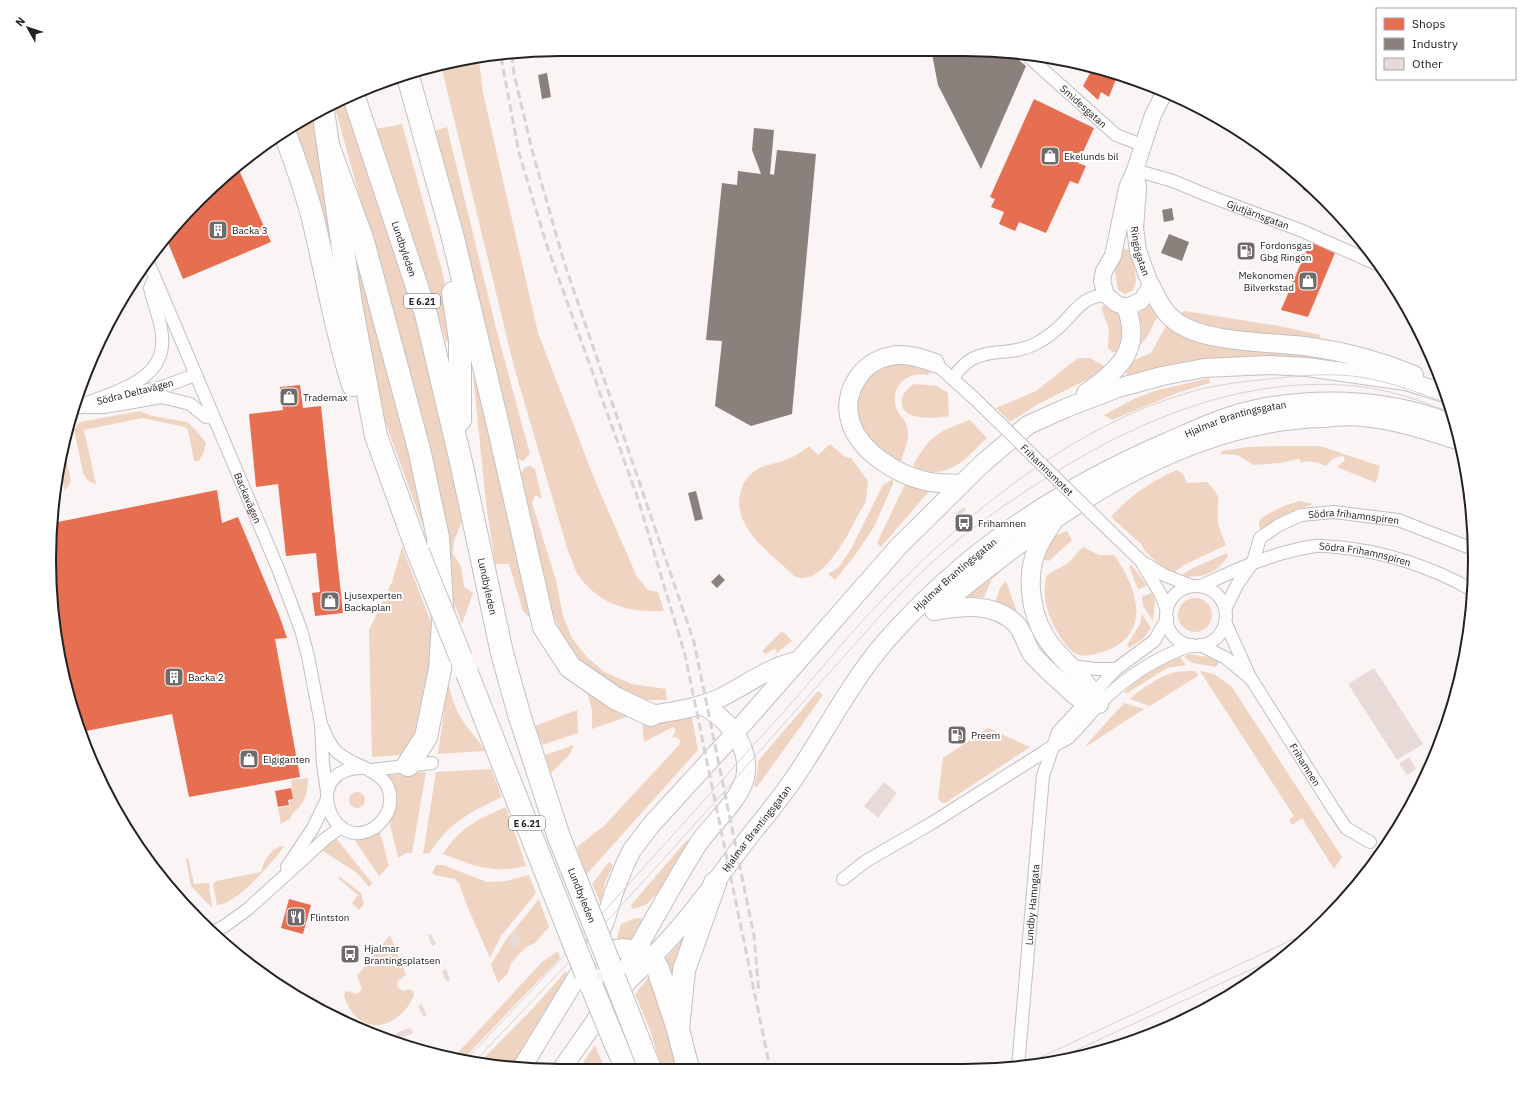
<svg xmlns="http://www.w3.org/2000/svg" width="1524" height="1120" font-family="'IBM Plex Sans',sans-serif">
<rect width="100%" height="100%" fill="#faf4f4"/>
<path fill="#f0d4c2" d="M 479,60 L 483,93 L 538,333 L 596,483 L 637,577 L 648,590 L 658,592 L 664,611 C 631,613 599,605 579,576 C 574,569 572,559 568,551 L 514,367 L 441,65 Z
M 345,98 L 406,277 L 464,516 L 454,541 L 453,554 L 461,566 L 464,587 L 473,593 L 462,624 L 450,593 L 372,242 L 334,104 Z
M 316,114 L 339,285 L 291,127 Z
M 402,124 L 444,278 L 453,340 L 446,342 L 436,307 L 376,129 Z
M 447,127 L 496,328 L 530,454 L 523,461 L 518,459 L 513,452 L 432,132 Z
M 351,248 L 358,248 L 435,559 L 379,405 Z
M 1123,249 L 1133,250 L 1136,281 L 1133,290 L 1125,294 L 1118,290 L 1115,272 Z
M 1151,303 L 1159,315 C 1152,323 1148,343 1138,345 L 1142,327 L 1138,313 Z
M 1104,306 C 1128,310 1124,336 1118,352 L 1112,352 L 1108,348 L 1109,329 L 1101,307 Z
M 1185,311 L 1279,326 L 1320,335 L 1319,343 L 1200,327 L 1180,314 Z
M 1167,324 L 1186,337 L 1204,344 L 1260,345 L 1336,360 C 1267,352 1197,362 1128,375 L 1125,372 L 1132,361 L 1151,353 Z
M 1078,358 L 1090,358 L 1106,367 L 1098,374 L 1038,404 L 1010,422 L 996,408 L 1036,391 Z
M 899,362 L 920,367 L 930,372 L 928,375 C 908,371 890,386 896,407 C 898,416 908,420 908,431 C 909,441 904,451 901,461 L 886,455 L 872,444 L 855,415 L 859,386 L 870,372 Z
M 479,374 L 532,620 L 523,611 L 509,564 L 495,564 L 486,503 L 473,375 Z
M 1209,378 L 1210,383 L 1177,393 L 1112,420 L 1104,415 L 1136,398 L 1155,391 Z
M 914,384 L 937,386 L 948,393 L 949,416 C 938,418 925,419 914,416 C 895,411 900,392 914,384 Z
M 140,411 L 152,416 L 187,422 L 196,430 L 206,443 L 204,452 L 199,461 L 194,461 L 188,430 L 185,427 L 142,418 L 84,430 L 96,484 C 89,483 85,478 83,472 L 74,430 L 80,422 Z
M 970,420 L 987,438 C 964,460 947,483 913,466 C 930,435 937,432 970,420 Z
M 830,444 L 845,457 L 851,458 L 868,481 C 867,487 867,494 866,500 C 864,506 859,513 856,519 C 847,537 820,589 794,576 C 773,555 733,529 740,495 C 742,484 747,476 756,470 C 766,464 777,464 788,459 C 796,456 802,451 809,446 L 818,455 Z
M 1280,446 L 1320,446 L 1380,466 L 1376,483 L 1337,467 L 1345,460 L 1343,456 L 1334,458 L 1326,466 C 1317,462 1309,460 1299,463 L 1301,460 L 1298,459 L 1281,463 L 1254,465 L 1237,455 L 1220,454 L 1222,451 L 1248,447 Z
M 65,452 L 71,482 L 65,491 L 59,465 L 61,453 Z
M 530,466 L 535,469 L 542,499 L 535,495 L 532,503 L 556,580 L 563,616 L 572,638 L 587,657 L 604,672 L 632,684 L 666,689 L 667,700 L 645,700 L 627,697 L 590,673 L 568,649 L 547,601 L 521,485 L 520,474 L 525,467 Z
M 1177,470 L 1183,474 L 1187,483 L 1207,482 C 1225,501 1216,499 1218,520 C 1218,528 1223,537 1226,545 L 1182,566 L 1174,573 C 1162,567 1147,556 1141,544 L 1111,517 C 1129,496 1152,481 1177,470 Z
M 893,479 L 893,484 L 874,527 L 856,554 L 835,580 L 828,574 L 839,567 L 851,549 L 883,485 Z
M 907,483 L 931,489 L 881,547 L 877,543 L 904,486 Z
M 1301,501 L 1313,504 L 1283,516 L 1261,529 C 1259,527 1258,523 1260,520 C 1266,513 1292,502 1301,501 Z
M 1067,531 L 1072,540 L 1049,561 L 1040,559 L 1049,538 Z
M 402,547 L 437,638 L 413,748 L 400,755 L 372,757 L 369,630 L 392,582 Z
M 1083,547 L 1099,555 L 1114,555 C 1135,584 1154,631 1108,650 C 1099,653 1088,657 1079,655 C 1072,653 1067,646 1063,641 C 1050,622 1040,598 1047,575 L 1067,564 Z
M 1227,553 L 1228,556 C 1216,575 1201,578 1180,576 L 1193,568 Z
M 1001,565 L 1002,570 L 992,579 L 984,597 L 963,598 Z
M 1132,565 L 1147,586 L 1138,589 L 1129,566 Z
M 1006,581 L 1018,615 L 995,602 L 1000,588 Z
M 1152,593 L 1155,602 L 1153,621 L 1143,606 L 1142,596 Z
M1178 615a17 17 0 1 1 34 0a17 17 0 1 1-34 0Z
M 1142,614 L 1151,628 L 1143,639 L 1129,648 L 1127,645 L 1140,624 Z
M 781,632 L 785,633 L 792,641 L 774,655 L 777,651 L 774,649 L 766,654 L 762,651 Z
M 1189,654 L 1208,657 L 1219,662 L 1216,667 L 1193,663 L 1184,657 Z
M 1180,657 L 1186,665 L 1167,668 L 1126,694 L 1124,692 C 1140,676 1159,665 1180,657 Z
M 1195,671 L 1198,675 L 1196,677 L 1150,706 L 1130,699 C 1138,690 1164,674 1176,672 C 1182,671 1189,671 1195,671 Z
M 1200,671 L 1214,674 L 1232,687 L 1342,857 L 1334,869 L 1302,818 L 1292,825 L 1289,820 L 1294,816 Z
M 448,682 C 451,695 454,706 461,718 C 468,730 478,738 485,751 L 438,754 Z
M 589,691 L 632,715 L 592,729 L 592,710 L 587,692 Z
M 818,691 L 823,695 L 757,787 L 754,786 L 758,770 L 758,761 Z
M 1124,703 L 1144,709 L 1087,746 L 1086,745 Z
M 577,710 L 578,733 L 542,745 L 535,726 Z
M 692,718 L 698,750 L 586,875 L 577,847 L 603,827 L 680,744 L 680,740 L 676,737 L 672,738 L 676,730 L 673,727 L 644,742 L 642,723 L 654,720 Z
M 988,728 L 1030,747 L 945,803 L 942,803 L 938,798 L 943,758 Z
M 574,745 L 569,755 L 551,773 L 545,755 Z
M 491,769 L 502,797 C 472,811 447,824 430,853 L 423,854 L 436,772 Z
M 426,772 L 412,853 L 406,853 L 398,858 L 390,824 L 392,817 L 386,775 Z
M 308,778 C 308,787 307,796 302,804 C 298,809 291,813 290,819 L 281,824 L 278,808 L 290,806 L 289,801 L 293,800 L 291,780 Z
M349 800a8 8 0 1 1 16 0a8 8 0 1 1-16 0Z
M 506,807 L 526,866 C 491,874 475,866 443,854 C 460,827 478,819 506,807 Z
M 380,832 L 389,866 L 379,876 L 354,839 L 365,839 Z
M 336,838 L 372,883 L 369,887 L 357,873 L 320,849 Z
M 687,840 L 690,842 L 662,888 L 647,904 L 633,909 L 631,905 Z
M 281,846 L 284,847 C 272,862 237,905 217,905 L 213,884 L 216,881 L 261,872 L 265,860 L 273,850 Z
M 188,858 L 194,884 L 209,883 L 212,908 L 191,886 L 186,859 Z
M 609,862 L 613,865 L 605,882 L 601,904 L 592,884 Z
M 436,865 L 443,865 L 487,882 L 506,881 L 529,875 L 536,893 L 501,936 L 490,958 L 467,906 L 459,883 L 455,879 L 435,875 L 432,873 Z
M 339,876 L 361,893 L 364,904 L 359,910 L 352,903 L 358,895 L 339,879 Z
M 539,899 L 549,927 L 535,943 L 526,947 L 511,963 L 508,973 L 498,983 L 491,965 L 505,941 Z
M 637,918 L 641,918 L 642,921 L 631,939 L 619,940 L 617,937 L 621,924 Z
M 688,933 L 675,991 L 662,963 Z
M 390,935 L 406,975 L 398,981 L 397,986 L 403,991 L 409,989 L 413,991 L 414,996 C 410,1003 406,1011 399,1016 C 375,1035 351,1023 344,994 L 346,991 L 357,994 L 362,989 L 357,976 Z
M 558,951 L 560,958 L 470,1052 L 463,1059 L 453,1058 L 542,962 Z
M 566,971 L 569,979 L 512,1068 L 480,1062 L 535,1006 Z
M 650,975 L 681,1069 L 662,1069 L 650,1030 L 635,994 Z
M 595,1045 L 605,1069 L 578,1070 Z"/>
<path fill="#e76f51" d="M 1064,62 L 1096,66 L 1118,74 L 1109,97 L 1101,92 L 1098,100 L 1083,86 L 1090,73 Z
M 1034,99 L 1094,128 L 1078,163 L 1086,166 L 1078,184 L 1070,181 L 1046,233 L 1019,222 L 1015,231 L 999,224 L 1004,212 L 991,207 L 995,199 L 990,197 Z
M 238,168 L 271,242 L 183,279 L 166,238 L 176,223 Z
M 1310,242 L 1335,253 L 1308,317 L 1281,310 Z
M 300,385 L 303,408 L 321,406 L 343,613 L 315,616 L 312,593 L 320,592 L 316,553 L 286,556 L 278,484 L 256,487 L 249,414 L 283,410 L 280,387 Z
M 217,490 L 222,523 L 238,517 L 279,615 L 287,638 L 275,639 L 300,777 L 189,797 L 172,714 L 81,732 L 53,626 L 53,523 Z
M 291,788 L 293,799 L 288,800 L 289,805 L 278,807 L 275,791 Z
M 289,899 L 311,905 L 303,934 L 281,928 Z"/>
<path fill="#8a817c" d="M 931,49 L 964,49 L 1014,56 L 1026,66 L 981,169 L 938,85 Z
M 547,73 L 551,97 L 542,99 L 538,75 Z
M 754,128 L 774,130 L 770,174 L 774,175 L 777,150 L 816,154 L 792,414 L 751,426 L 715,406 L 722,341 L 706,340 L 722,183 L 737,185 L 738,171 L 761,174 L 752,150 Z
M 1306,182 L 1312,187 L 1322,198 L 1303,190 Z
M 1172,208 L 1174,220 L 1164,222 L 1162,210 Z
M 1169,234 L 1189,242 L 1182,261 L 1161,253 Z
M 696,491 L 703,519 L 695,521 L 688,493 Z
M 719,574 L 725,580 L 717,588 L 711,582 Z"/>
<path fill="#e8dbd7" d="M 964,507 L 966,510 L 958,517 L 955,514 Z
M 1374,668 L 1423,744 L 1397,760 L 1348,684 Z
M 1409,757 L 1416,769 L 1407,775 L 1399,764 Z
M 884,782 L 897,793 L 878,818 L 864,806 Z
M 515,933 L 522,938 L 514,948 L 507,943 Z
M 431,934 L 436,944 L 432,946 L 428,935 Z
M 371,949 L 374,951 L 367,960 L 364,958 Z
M 446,969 L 450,980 L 446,981 L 442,971 Z
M 422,1004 L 427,1015 L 423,1017 L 418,1006 Z
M 410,1028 L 413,1032 L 412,1034 L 398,1039 L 396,1038 L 396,1033 Z"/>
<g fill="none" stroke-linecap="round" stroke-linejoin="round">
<g stroke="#c4c0c0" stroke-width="14">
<g id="minor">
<path id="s1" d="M 1030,58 L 1116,135 L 1142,145"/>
<path id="s2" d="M 1135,170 L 1173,181 L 1209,196 L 1300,230 L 1379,265"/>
<path id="s3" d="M 149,264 L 279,571 L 301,630 L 308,656 L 321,724 L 323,764 L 327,792"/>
<path d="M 935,363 L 975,399"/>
<path d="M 953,378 C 958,371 964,363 972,359 C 992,348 1014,356 1037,343 C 1048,337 1058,329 1066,320 C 1079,306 1086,296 1106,295"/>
<path d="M 117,397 L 165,386 L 195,375"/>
<path d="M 76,407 C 105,395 159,384 162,346 C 164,327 154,306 150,288 L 154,279"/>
<path d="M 81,407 L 104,407 L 162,397 L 190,404 L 206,417 L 214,418"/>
<path d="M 1112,533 L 1141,561 L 1161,595 L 1167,610"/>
<path d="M 1144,563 L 1164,575 L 1192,586"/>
<path id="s4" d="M 1201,586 C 1238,569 1274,552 1315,546 C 1322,545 1330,547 1336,547 C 1383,551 1432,567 1472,590"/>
<circle cx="1196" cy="616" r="30"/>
<path id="s5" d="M 1225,609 L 1237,585 L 1253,562 L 1260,538 L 1279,525 L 1301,515 L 1334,512 L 1398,520 L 1473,549"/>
<path id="s6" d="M 1225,622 L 1250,677 L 1334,810 L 1346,828 L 1370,842"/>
<path d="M 1200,645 L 1226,658 L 1249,677"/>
<path d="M 1071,666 L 1096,669 L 1116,669"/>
<path d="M 323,728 C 326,736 330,746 337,752 C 355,769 394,770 390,803 C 389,814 382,822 374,828 C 330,855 300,766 364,768"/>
<path d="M 371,770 L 432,763"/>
<path d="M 287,867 L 313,828 L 326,801"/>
<path d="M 843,879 L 866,861 L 932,823 L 1044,752 C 1052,746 1060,743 1068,738 C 1079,728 1089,715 1099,704 C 1126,677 1157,657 1192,645"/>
<path d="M 212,932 L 223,927 L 248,909 L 325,839 L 341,827"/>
<path id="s7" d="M 1018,1067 L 1043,776 L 1058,732 L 1116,669 L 1154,641 L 1167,619"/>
</g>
</g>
<g stroke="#c4c0c0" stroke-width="18">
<g id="tertiary">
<path id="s8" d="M 1135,170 L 1138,188 L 1135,228 L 1138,251 L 1151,286 L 1141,301 L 1126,307 L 1117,304 L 1106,295 L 1102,281 L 1104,271 L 1113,256 L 1127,188 L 1135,170 L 1153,115 L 1165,91"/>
</g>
</g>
<g stroke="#c4c0c0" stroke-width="20">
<g id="secondary">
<path d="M 1151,286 C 1159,303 1167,319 1185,327 C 1214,343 1276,342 1311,347 C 1347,352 1380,361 1414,375"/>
<path d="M 935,363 C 921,358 906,353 891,356 C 862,361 842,392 850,420 C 858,451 896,474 925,481 C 937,484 949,483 961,484"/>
<path d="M 1086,393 C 1118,370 1143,350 1126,307"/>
<path d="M 1052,524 C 1047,531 1042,539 1038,547 C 1024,578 1031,619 1051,645 C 1067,665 1088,681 1099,704"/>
<path d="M 934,611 C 1045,521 1175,421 1324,418 C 1337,417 1351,415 1363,417 C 1396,420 1429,431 1460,441"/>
<path d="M 935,611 C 963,606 994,602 1016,624 C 1024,633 1026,645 1032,654 C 1042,666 1054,676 1065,686 C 1078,698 1081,702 1099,704"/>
<path d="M 651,715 C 674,711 698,708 720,698 C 745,686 770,666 797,661"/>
<path d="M 592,953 L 624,948 L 635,950"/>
<path id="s9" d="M 608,1001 C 632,977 656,955 678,929 C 701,903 721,874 742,846 C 759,824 777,803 793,780 C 824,735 849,684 885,642 C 964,552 1058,489 1167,442 C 1197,429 1228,414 1261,408 C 1326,396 1396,400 1457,426"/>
<path d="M 521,1069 L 591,954 L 605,921 L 614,892 L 625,864 L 632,850 L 651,825 L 735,733 L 899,546 L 983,463 L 1028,425 L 1066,408 L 1118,388 L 1162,376 L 1204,368 L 1269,365 L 1307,367 L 1406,381 L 1444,393"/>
<path d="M 561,1070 C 577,1046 595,1024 609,999 C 638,948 666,895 698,844 C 712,823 738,803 745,778 C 752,747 727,717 701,705"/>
</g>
</g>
<g stroke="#c4c0c0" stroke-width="24">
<g id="motorway">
<path d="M 407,73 L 452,234 L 497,421 L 544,627 L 570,667 L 615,698 L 651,715"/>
<path id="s10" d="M 353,94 L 426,314 L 461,462 L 502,653 L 519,714"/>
<path d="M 323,110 L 351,304 L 376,436 L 418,552"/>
<path d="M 284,131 C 295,161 307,192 314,223 C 327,277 336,332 353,385"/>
<path d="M 329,148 L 363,241 L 419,449 L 438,537 L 443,622 L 440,669 L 426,737 L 408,765"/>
<path d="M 453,293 L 460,340 L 460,420"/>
<path d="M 635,950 L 652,959 L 658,969 L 678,1029 L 688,1069"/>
<path d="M 678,1029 L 684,970 L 715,883"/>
<path d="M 615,1043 L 627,1069"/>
</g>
</g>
<use href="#minor" stroke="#fefdfd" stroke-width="12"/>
<use href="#tertiary" stroke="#fefdfd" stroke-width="16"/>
<use href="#secondary" stroke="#fefdfd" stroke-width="18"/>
<use href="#motorway" stroke="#fefdfd" stroke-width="22"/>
<path stroke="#d5d3d3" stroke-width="1" d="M 465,1060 C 573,949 674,833 777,719 C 813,680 845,638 882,600 C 971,510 1076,422 1201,389 C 1223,384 1246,381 1269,379 C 1297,376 1324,373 1352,376 C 1381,379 1421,393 1449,404
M 1055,1060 L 1289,952
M 475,1061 C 559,974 641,885 722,794 C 763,747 805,700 847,653 C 876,621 904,587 937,558 C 970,528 1006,504 1043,480 C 1137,420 1243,375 1356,386 C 1388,389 1422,401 1452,413
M 1020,1067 L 1311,931"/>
<path stroke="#d5d3d3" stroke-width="3" stroke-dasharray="8 4" stroke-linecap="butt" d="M 512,55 L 514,74 L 532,150 L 564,262 L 694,642 L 754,936 L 759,993
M 501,57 L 519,153 L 546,243 L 637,496 L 685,655 L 770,1068"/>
<g stroke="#c4c0c0" stroke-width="14" stroke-linecap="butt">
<g id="minor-bridge">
<path id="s11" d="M 975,399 L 1112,533"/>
</g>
</g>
<g stroke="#c4c0c0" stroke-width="24" stroke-linecap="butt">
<g id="motorway-bridge">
<path d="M 418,552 L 461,658"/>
<path d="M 467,673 L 586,974"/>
<path id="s12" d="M 519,714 L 559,837 L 610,965"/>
<path d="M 614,977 L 650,1069"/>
<path d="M 592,987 L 615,1043"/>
</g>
</g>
<use href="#minor-bridge" stroke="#fefdfd" stroke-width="12"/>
<use href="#motorway-bridge" stroke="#fefdfd" stroke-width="22"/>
</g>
<defs>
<g id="shop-square" transform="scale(1)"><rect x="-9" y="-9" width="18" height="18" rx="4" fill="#6f6b6b" stroke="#fff"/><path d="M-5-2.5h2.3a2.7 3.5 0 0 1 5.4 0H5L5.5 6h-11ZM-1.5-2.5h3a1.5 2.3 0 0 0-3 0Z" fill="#fff"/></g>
<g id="building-square" transform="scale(1)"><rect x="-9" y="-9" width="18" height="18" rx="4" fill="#6f6b6b" stroke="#fff"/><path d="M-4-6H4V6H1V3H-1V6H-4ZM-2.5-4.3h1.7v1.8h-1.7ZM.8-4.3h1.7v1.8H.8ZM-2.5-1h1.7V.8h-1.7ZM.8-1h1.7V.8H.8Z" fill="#fff"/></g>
<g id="fuel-square" transform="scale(1)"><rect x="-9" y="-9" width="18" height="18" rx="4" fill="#6f6b6b" stroke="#fff"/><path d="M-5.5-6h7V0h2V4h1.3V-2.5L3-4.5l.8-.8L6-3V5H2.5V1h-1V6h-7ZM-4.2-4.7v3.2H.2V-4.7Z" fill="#fff"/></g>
<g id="bus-square" transform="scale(1)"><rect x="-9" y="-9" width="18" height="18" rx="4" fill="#6f6b6b" stroke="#fff"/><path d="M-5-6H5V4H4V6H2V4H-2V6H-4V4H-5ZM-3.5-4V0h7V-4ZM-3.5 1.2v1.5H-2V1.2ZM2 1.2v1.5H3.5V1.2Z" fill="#fff"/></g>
<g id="restaurant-square" transform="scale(1)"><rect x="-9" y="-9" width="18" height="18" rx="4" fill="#6f6b6b" stroke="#fff"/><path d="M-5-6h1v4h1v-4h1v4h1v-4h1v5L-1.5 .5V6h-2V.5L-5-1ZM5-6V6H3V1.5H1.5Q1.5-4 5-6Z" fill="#fff"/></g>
</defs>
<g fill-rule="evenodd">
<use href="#shop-square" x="1050" y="156"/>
<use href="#building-square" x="218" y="230"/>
<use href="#fuel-square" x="1246" y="251"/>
<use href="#shop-square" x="1308" y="281"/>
<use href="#shop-square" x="289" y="397"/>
<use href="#bus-square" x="964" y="523"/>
<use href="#shop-square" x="330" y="601"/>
<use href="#building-square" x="174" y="677"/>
<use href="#fuel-square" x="957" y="735"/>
<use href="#shop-square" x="249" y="759"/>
<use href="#restaurant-square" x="296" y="917"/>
<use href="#bus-square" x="350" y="954"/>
</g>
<g text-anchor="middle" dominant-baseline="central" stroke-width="4" stroke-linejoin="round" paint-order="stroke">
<g fill="#fff" stroke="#666464" stroke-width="1">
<rect x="404" y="294" width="36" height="14" rx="3"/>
<rect x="509" y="816" width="36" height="14" rx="3"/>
</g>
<g font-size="9" font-weight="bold" fill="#242121">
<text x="422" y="301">E 6.21</text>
<text x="527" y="823">E 6.21</text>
</g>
<g font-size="10" fill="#242121" stroke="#fff">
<text stroke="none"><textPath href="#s1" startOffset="72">Smidesgatan</textPath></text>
<text stroke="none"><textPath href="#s2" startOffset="131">Gjutjärnsgatan</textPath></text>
<text stroke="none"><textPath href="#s10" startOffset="163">Lundbyleden</textPath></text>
<text stroke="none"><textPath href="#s8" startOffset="82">Ringögatan</textPath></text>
<text transform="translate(135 392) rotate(-14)">Södra Deltavägen</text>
<text stroke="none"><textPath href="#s9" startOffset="876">Hjalmar Brantingsgatan</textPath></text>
<text stroke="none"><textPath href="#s11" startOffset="101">Frihamnsmotet</textPath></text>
<text stroke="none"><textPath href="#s3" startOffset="254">Backavägen</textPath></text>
<text stroke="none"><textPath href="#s5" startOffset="180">Södra frihamnspiren</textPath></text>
<text stroke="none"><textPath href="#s4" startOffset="172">Södra Frihamnspiren</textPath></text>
<text stroke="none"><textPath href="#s9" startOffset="552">Hjalmar Brantingsgatan</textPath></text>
<text stroke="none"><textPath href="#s10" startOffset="511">Lundbyleden</textPath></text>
<text stroke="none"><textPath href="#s6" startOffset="164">Frihamnen</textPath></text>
<text stroke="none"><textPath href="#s9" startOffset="228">Hjalmar Brantingsgatan</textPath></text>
<text stroke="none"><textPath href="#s12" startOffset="192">Lundbyleden</textPath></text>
<text stroke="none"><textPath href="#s7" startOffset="163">Lundby Hamngata</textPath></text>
</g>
<g font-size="10" fill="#242121" stroke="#fff" text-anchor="start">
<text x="1064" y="156">Ekelunds bil</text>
<text x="232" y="230">Backa 3</text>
<text x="1260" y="245">Fordonsgas<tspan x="1260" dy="12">Gbg Ringön</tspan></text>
<text x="1294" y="275" text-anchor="end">Mekonomen<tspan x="1294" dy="12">Bilverkstad</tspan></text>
<text x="303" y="397">Trademax</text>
<text x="978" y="523">Frihamnen</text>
<text x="344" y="595">Ljusexperten<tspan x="344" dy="12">Backaplan</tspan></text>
<text x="188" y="677">Backa 2</text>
<text x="971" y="735">Preem</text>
<text x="263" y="759">Elgiganten</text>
<text x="310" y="917">Flintston</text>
<text x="364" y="948">Hjalmar<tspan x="364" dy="12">Brantingsplatsen</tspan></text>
</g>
</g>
<path d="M0 0H1524V1120H0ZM560 56H964A504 504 0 0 1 1468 560V560A504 504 0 0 1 964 1064H560A504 504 0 0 1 56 560V560A504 504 0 0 1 560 56Z" fill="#fff" fill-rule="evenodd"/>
<path fill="none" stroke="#242121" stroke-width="2" d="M560 56H964A504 504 0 0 1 1468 560V560A504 504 0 0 1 964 1064H560A504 504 0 0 1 56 560V560A504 504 0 0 1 560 56Z"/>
<rect x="1376" y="8" width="140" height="72" fill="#ffffff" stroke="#a7a6a6"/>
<rect x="1384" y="18" width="20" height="12" fill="#e76f51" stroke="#a7a6a6"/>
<text x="1412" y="28" font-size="12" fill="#242121">Shops</text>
<rect x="1384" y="38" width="20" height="12" fill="#8a817c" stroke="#a7a6a6"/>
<text x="1412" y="48" font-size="12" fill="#242121">Industry</text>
<rect x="1384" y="58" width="20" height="12" fill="#e8dbd7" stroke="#a7a6a6"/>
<text x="1412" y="68" font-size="12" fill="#242121">Other</text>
<g transform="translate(28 28) rotate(309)" stroke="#ffffff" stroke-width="3" paint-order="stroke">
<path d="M0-3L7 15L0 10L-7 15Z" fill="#242121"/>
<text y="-6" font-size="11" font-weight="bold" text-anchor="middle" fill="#242121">N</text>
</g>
</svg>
